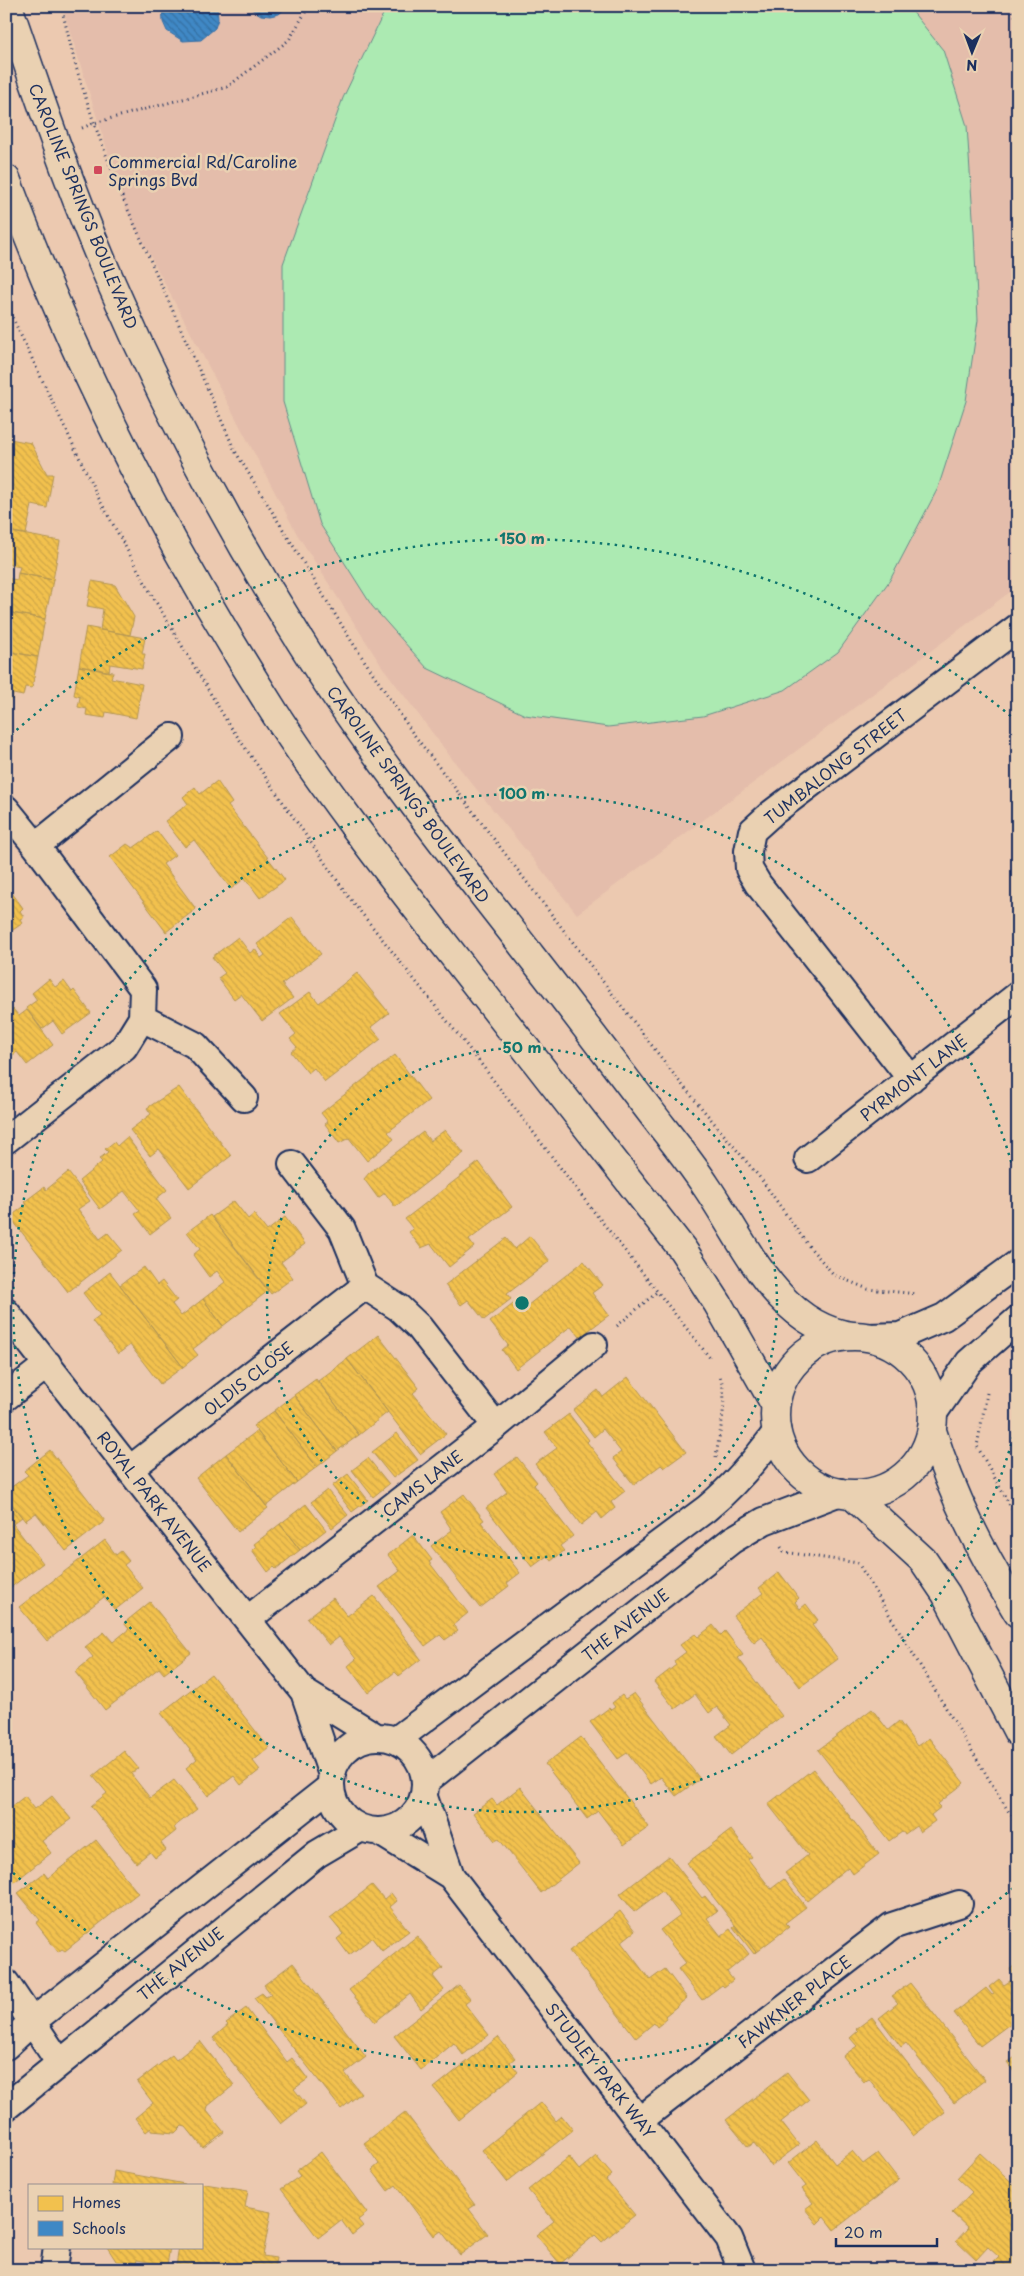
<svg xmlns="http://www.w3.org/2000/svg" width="1024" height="2276" font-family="'Playpen Sans',sans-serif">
<defs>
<pattern id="homes-back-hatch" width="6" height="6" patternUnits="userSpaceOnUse" patternTransform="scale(1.25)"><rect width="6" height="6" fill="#f2c14e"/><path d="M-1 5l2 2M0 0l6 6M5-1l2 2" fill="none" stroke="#cfa646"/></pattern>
<pattern id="schools-back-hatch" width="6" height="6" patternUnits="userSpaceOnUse" patternTransform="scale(1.25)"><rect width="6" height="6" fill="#3f88c5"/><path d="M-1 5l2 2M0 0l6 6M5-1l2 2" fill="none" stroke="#3470a3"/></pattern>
</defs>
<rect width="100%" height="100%" fill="#ecc9b0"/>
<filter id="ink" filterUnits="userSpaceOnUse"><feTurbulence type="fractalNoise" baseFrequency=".02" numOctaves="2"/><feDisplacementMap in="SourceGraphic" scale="10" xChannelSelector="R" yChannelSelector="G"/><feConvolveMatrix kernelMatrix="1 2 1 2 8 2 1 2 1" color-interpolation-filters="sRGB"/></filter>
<g filter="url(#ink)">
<path fill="#e4bdab" d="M 62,6 L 1018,6 L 1018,586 L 577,914 L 453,760 L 381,665 L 297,534 L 126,210 Z"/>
<path fill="#aceab2" stroke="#648c88" d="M 387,6 L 908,6 L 943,50 L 967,126 L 974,232 L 978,320 L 966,401 L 938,488 L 890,580 L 838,652 L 785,690 L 703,716 L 608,727 L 525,715 L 427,668 L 372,606 L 320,524 L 283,402 L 283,264 L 343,98 Z"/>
<path fill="url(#homes-back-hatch)" stroke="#b29553" d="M 10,439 L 31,443 L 47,474 L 53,474 L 47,508 L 32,505 L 26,534 L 6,531 L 6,458 Z
M 6,531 L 60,541 L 53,580 L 18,573 L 20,567 L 6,564 Z
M 18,573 L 53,580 L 45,619 L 6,612 L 6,578 L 17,580 Z
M 92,581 L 115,585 L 134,617 L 130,635 L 100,630 L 103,609 L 87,606 Z
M 6,612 L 45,619 L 38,657 L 6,651 Z
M 86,627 L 145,638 L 142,654 L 145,654 L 142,669 L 110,664 L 109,672 L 79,666 Z
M 6,651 L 38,657 L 32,688 L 25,687 L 23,696 L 13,694 L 12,700 L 6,699 Z
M 79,666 L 113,672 L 111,678 L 142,684 L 136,718 L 106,712 L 105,718 L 86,715 L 87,709 L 78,707 L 80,697 L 74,695 Z
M 217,781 L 232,803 L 228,806 L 285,880 L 260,898 L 245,878 L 231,889 L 194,840 L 185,847 L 165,821 L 188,804 L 183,797 L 195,787 L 200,794 Z
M 157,831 L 175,855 L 163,864 L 196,909 L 166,932 L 110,857 L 127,844 L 133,848 Z
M 7,886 L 23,908 L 20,911 L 24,917 L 20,919 L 23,923 L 7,934 Z
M 292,917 L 321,954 L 282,984 L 293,998 L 262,1021 L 241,994 L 234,999 L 218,978 L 225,973 L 212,957 L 238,937 L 250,953 L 255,949 L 261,958 L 265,955 L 257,944 Z
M 357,973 L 389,1013 L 371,1027 L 381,1039 L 325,1082 L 314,1068 L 308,1073 L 291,1052 L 297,1047 L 290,1039 L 296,1034 L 280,1014 L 310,992 L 319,1003 Z
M 49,979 L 55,987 L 64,981 L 72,992 L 74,990 L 91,1013 L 62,1034 L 53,1021 L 42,1029 L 26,1008 L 37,1000 L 32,993 Z
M 13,1009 L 19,1016 L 27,1010 L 53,1045 L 27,1065 L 17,1052 L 6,1060 L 6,1014 Z
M 395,1055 L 429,1100 L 388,1132 L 394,1139 L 367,1161 L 349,1138 L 339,1143 L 325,1124 L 328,1122 L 321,1113 Z
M 179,1087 L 231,1156 L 189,1188 L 159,1149 L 150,1156 L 130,1130 L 151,1114 L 147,1108 Z
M 445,1130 L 464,1153 L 395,1207 L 385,1193 L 378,1198 L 364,1179 L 369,1173 L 423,1132 L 430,1141 Z
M 127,1137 L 167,1190 L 156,1199 L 171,1218 L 150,1234 L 135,1214 L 140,1211 L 124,1191 L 100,1209 L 79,1181 L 102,1162 L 99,1159 L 108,1152 L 105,1149 L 114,1142 L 117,1146 Z
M 479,1162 L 512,1207 L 469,1240 L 474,1247 L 449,1267 L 431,1244 L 421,1248 L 409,1232 L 413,1229 L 405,1219 Z
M 68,1172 L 90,1201 L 78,1209 L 100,1239 L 108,1233 L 122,1250 L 68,1292 L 10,1217 L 27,1204 L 24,1202 L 44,1187 L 46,1190 Z
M 234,1201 L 248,1219 L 254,1214 L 267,1231 L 285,1217 L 305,1244 L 281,1262 L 293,1278 L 271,1294 L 212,1217 Z
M 210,1215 L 268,1291 L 223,1326 L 203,1299 L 225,1282 L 217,1271 L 209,1277 L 193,1255 L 200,1249 L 187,1232 Z
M 530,1236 L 550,1261 L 507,1294 L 511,1299 L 484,1320 L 468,1300 L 461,1305 L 445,1285 L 506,1238 L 515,1249 Z
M 584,1261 L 603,1285 L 592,1293 L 609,1315 L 580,1337 L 571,1326 L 516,1369 L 502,1350 L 508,1345 L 490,1322 L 517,1301 L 523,1309 Z
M 144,1267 L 157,1285 L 162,1281 L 177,1300 L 172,1304 L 181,1316 L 203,1299 L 223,1326 L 193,1349 L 198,1355 L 183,1367 L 120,1285 Z
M 110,1272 L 183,1367 L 160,1384 L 130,1345 L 118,1354 L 92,1321 L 100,1315 L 83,1293 Z
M 378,1335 L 419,1388 L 413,1393 L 446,1434 L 420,1454 L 347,1359 Z
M 347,1359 L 388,1412 L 359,1435 L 318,1381 Z
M 628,1377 L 686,1452 L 664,1468 L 661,1465 L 634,1485 L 613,1458 L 621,1452 L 603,1429 L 594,1437 L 573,1410 L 598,1390 L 603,1397 Z
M 316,1379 L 359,1435 L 337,1451 L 294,1395 Z
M 294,1395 L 337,1451 L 317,1467 L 274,1411 Z
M 274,1411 L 317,1467 L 297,1482 L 253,1426 Z
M 569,1414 L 589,1440 L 587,1442 L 625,1491 L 611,1502 L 615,1508 L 602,1519 L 597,1512 L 581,1525 L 535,1464 L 557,1448 L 545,1432 Z
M 257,1431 L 297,1482 L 266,1506 L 226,1454 Z
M 397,1433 L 418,1460 L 393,1478 L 372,1452 Z
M 50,1450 L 105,1521 L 66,1551 L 36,1513 L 25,1521 L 6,1497 L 6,1491 L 28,1475 L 24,1471 Z
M 226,1454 L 268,1508 L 238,1532 L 196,1478 Z
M 517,1457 L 537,1482 L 534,1485 L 573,1536 L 560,1546 L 564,1551 L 551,1561 L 547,1556 L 532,1567 L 486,1508 L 507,1492 L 494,1474 Z
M 368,1458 L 389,1484 L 373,1497 L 352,1470 Z
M 348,1474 L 368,1500 L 352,1512 L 332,1486 Z
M 327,1490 L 348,1515 L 332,1528 L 311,1502 Z
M 464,1494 L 484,1520 L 481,1522 L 520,1573 L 507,1583 L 509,1586 L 480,1608 L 431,1546 L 452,1530 L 440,1512 Z
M 6,1497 L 22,1517 L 13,1524 L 43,1563 L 6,1591 Z
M 306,1504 L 326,1530 L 300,1550 L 280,1524 Z
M 280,1524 L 300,1550 L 276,1569 L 274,1567 L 268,1572 L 252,1550 L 256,1547 L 254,1544 Z
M 413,1535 L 432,1560 L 429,1562 L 468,1613 L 453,1625 L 458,1631 L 445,1640 L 440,1635 L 425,1646 L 379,1587 L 400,1571 L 388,1555 Z
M 105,1540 L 116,1555 L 121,1551 L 129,1561 L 124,1565 L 143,1588 L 115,1610 L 104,1597 L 47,1641 L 19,1607 Z
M 779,1572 L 799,1598 L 795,1602 L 800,1609 L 806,1604 L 818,1620 L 812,1625 L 838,1659 L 800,1687 L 762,1637 L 754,1643 L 733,1616 L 763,1593 L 759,1588 Z
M 374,1596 L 421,1659 L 399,1676 L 395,1672 L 368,1693 L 348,1666 L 356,1659 L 339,1637 L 329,1645 L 307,1618 L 333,1598 L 347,1616 Z
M 150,1602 L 191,1653 L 164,1674 L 159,1668 L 105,1710 L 75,1672 L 93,1657 L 85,1647 L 104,1632 L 113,1642 L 129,1629 L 124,1623 Z
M 713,1625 L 721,1635 L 725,1631 L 743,1655 L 738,1658 L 782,1716 L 731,1755 L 716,1736 L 731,1725 L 717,1707 L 709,1713 L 695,1694 L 675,1709 L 654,1682 L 676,1665 L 674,1661 L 686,1652 L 680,1645 L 695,1634 L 698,1637 Z
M 211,1674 L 269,1748 L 253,1761 L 260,1770 L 241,1785 L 234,1776 L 208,1796 L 186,1768 L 197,1759 L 161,1713 Z
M 634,1693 L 700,1779 L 676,1796 L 661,1777 L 651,1784 L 627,1753 L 618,1759 L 590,1722 L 609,1708 L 611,1710 L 615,1707 L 612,1703 L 622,1695 L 625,1699 Z
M 872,1709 L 888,1730 L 899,1721 L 917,1746 L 929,1738 L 964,1783 L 938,1804 L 941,1807 L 931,1815 L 935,1821 L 920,1832 L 916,1826 L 905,1834 L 902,1832 L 889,1841 L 818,1750 Z
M 581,1737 L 649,1827 L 624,1845 L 598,1811 L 587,1819 L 545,1764 Z
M 124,1751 L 138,1768 L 131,1774 L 150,1798 L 174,1780 L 197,1809 L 174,1827 L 176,1831 L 161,1843 L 166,1850 L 155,1858 L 150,1852 L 136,1863 L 91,1806 L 107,1793 L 93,1776 Z
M 813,1769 L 879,1854 L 853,1874 L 848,1867 L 807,1901 L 785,1873 L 808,1855 L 768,1804 Z
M 520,1787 L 579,1863 L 541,1893 L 499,1839 L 495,1841 L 473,1813 L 492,1799 L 497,1805 Z
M 25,1796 L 35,1809 L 52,1796 L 71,1819 L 42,1841 L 51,1853 L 12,1884 L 6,1876 L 6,1811 Z
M 731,1830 L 752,1857 L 748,1859 L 771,1889 L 784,1879 L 806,1907 L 785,1923 L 789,1927 L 756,1952 L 687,1863 Z
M 96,1840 L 138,1893 L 65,1951 L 62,1949 L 58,1952 L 36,1923 L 40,1920 L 18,1893 L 44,1873 L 48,1878 Z
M 669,1856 L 702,1898 L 705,1896 L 717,1911 L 707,1918 L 721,1936 L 730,1929 L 749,1954 L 727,1972 L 733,1980 L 724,1987 L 722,1985 L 702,2000 L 678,1969 L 686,1963 L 660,1930 L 680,1915 L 662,1891 L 634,1912 L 620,1894 Z
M 372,1885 L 384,1899 L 391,1893 L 397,1901 L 390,1907 L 409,1931 L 382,1951 L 372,1938 L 349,1955 L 337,1939 L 343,1934 L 330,1918 Z
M 620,1911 L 635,1931 L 621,1942 L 650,1980 L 665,1969 L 687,1998 L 665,2016 L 667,2019 L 657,2027 L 654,2023 L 636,2038 L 569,1951 Z
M 735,1925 L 756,1952 L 754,1954 L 733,1927 Z
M 417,1936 L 443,1968 L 433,1976 L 444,1990 L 421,2009 L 410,1994 L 375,2022 L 349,1990 Z
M 293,1963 L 366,2057 L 345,2073 L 361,2093 L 341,2109 L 254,1998 L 262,1993 L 266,1997 L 271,1994 L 264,1985 Z
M 1018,1963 L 1018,2024 L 1015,2020 L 980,2046 L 954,2013 L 986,1988 L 992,1995 L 994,1994 L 989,1987 L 999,1979 L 1004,1985 L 1016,1977 L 1010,1969 Z
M 910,1983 L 985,2080 L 954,2103 L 906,2043 L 901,2047 L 879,2018 L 898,2003 L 892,1996 Z
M 459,1985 L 471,1999 L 465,2004 L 489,2035 L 463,2055 L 454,2043 L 421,2070 L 394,2036 Z
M 246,2008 L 287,2062 L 292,2058 L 308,2079 L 294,2089 L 306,2104 L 281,2124 L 213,2038 L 228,2025 L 226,2023 Z
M 872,2017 L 945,2112 L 913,2136 L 869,2079 L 864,2082 L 843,2056 L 857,2046 L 850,2038 L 858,2031 L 856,2029 Z
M 498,2037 L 515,2058 L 510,2062 L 518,2072 L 459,2120 L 434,2088 Z
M 200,2041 L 234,2085 L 208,2106 L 207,2111 L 224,2132 L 203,2148 L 186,2127 L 182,2126 L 175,2133 L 151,2131 L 151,2128 L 146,2132 L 135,2118 L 153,2103 L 137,2082 L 172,2055 L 176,2060 Z
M 1018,2055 L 1018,2077 L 1007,2063 Z
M 787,2072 L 809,2100 L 781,2122 L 799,2145 L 771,2166 L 754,2143 L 748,2147 L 726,2120 Z
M 541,2102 L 556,2121 L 562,2116 L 573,2130 L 507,2182 L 482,2150 Z
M 405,2112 L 475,2205 L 469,2209 L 488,2234 L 460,2255 L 441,2231 L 434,2236 L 396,2185 L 388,2191 L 372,2170 L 379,2164 L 364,2143 Z
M 817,2140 L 835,2164 L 852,2151 L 863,2164 L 878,2153 L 899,2180 L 834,2230 L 824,2217 L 817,2224 L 805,2209 L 813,2203 L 802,2189 L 806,2186 L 788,2163 Z
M 321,2152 L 367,2213 L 358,2220 L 363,2226 L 352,2235 L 341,2220 L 318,2238 L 281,2189 L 300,2176 L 296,2171 Z
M 980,2153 L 1018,2188 L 1018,2270 L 987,2270 L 999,2257 L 988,2247 L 976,2260 L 956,2241 L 968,2228 L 952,2213 L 972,2192 L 957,2178 Z
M 596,2156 L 612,2175 L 606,2180 L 635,2215 L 602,2242 L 595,2235 L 560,2264 L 536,2235 L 554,2221 L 528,2190 L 569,2157 L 579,2170 Z
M 114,2171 L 185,2184 L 184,2185 L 112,2185 Z
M 199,2183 L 248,2191 L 245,2207 L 271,2212 L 263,2256 L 276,2258 L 274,2270 L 201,2270 L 176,2266 L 179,2247 L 201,2247 L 201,2185 L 198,2185 Z
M 107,2247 L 170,2247 L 167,2265 L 137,2260 L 136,2264 L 116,2261 Z"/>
<path fill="url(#schools-back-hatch)" stroke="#346da6" d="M 162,6 L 217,6 L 218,19 L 215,28 L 201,40 L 183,41 L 167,31 L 163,22 Z
M 246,6 L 288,6 L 279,14 L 270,16 L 261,15 Z"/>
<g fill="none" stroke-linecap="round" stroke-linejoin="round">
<g stroke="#1b2f5e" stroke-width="30">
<path id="street" d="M 6,809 L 36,846 L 143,989 L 142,1018 L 124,1047 L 6,1140
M 36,846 L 171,737
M 142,1018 L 195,1045 L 244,1098
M 911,1079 L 758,884 L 749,869 L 748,851 L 752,831 L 772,813 L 1018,627
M 808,1159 L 1018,995
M 292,1164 L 342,1229 L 365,1286 L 399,1308 L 419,1327 L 496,1426
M 6,1312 L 304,1692 L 331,1772
M 868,1337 L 900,1336 L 944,1317 L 1018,1263
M 6,1397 L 48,1364
M 933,1414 L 969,1362 L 1018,1319
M 130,1469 L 365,1286
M 248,1619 L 496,1426 L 594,1345
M 304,1692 L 375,1736
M331 1784a47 47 0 1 1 94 0a47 47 0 1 1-94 0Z
M 396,1740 L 706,1509 C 734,1486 755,1461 777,1431
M 426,1781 L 732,1540 L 764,1521 L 840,1492
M 424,1797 L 451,1876 L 729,2238 L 742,2270
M 378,1831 L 451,1876
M 6,1983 L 59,2062
M 6,2046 L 33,2021 L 330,1787
M 6,2107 L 317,1854 L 361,1828
M 640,2120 L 892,1926 L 959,1904
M 54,2270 L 57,2247"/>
</g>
<g stroke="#1b2f5e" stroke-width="31">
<path id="secondary" d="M 8,6 C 40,100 72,194 112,285 C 165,407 228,526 299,639 C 369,751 451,853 531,956 C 576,1013 619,1071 663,1128 C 678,1147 693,1166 706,1186 C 744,1241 777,1326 852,1336
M 6,179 C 76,367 168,546 276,715 C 325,790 380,861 435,932 C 517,1038 600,1144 683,1250 L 718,1304 L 775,1404
M775 1415a79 79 0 1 1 158 0a79 79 0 1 1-158 0Z
M 932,1431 C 953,1498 982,1553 1018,1613
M 851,1494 L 923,1560 L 946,1594 L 1018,1732"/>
</g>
<path stroke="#1b2f5e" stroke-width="3" stroke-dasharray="1 4" stroke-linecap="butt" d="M 61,6 L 76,67 L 94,123 L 121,194 L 235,451 L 352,642 L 412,732 L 679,1081 L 761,1179 L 807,1244 L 834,1275 L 868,1289 L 917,1294
M 1011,6 L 1015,16
M 82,128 L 94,123 L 227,87 L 289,40 L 309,6
M 6,304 L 98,497 L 153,597 L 228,723 L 348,896 L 475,1056 L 591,1208 L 710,1358
M 617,1326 L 658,1291
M 987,1393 L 977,1446 L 1018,1520
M 716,1457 C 719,1432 730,1398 719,1374
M 781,1547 L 784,1552 L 858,1563 L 1018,1827"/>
<use href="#street" stroke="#ead1b2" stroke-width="26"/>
<use href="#secondary" stroke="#ead1b2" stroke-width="28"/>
</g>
</g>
<g fill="none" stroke="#0f766e" stroke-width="2.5" stroke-dasharray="2.5 5">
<circle cx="522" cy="1303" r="255"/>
<path d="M1017 1422A509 509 0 1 1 1017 1184"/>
<path d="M1013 1888A764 764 0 0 1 11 1871M11 735A764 764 0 0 1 1013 718"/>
</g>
<rect fill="#d1495b" stroke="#ead1b2" stroke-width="2" x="93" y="165" width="10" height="10" rx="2.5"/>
<g text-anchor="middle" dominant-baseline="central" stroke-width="5" stroke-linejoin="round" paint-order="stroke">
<g font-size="16" fill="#1b2f5e" stroke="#ead1b2" text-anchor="start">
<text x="108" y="161">Commercial Rd/Caroline<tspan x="108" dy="18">Springs Bvd</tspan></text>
</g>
<g font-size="16" fill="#1b2f5e" stroke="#ead1b2">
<text transform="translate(84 206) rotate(68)">CAROLINE SPRINGS BOULEVARD</text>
<text transform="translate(835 766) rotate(-38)">TUMBALONG STREET</text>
<text transform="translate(409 794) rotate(54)">CAROLINE SPRINGS BOULEVARD</text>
<text transform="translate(913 1077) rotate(-38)">PYRMONT LANE</text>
<text transform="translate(248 1378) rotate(-38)">OLDIS CLOSE</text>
<text transform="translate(422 1483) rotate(-38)">CAMS LANE</text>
<text transform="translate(155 1501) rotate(52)">ROYAL PARK AVENUE</text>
<text transform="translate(625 1624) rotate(-38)">THE AVENUE</text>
<text transform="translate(180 1963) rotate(-39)">THE AVENUE</text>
<text transform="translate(794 2001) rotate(-38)">FAWKNER PLACE</text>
<text transform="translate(601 2070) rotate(52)">STUDLEY PARK WAY</text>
</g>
</g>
<circle cx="522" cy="1303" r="8" fill="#0f766e" stroke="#ead1b2" stroke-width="2.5"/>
<g font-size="15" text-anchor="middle" font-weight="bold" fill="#0f766e" stroke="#ead1b2" stroke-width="5" stroke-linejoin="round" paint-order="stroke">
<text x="522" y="544">150 m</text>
<text x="522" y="799">100 m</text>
<text x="522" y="1053">50 m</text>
</g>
<rect width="1024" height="2276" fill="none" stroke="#ead1b2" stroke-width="25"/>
<rect x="12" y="12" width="999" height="2251" fill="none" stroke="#1b2f5e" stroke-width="2" filter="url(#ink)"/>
<rect x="28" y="2184" width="175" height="65" fill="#ead1b2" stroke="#979090"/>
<rect x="38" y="2196" width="25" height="15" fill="#f2c14e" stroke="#979090"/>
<text x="72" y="2208" font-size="15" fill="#1b2f5e">Homes</text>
<rect x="38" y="2221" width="25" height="15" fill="#3f88c5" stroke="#979090"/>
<text x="72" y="2234" font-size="15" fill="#1b2f5e">Schools</text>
<g transform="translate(972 52) rotate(181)" stroke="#ead1b2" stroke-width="4" paint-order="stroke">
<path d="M0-4L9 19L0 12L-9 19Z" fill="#1b2f5e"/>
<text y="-8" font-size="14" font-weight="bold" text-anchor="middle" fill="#1b2f5e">N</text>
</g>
<path d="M836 2238v8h101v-8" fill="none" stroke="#1b2f5e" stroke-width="2.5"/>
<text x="844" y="2238" font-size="15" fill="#1b2f5e" stroke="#ead1b2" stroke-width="4" paint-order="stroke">20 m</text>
</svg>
